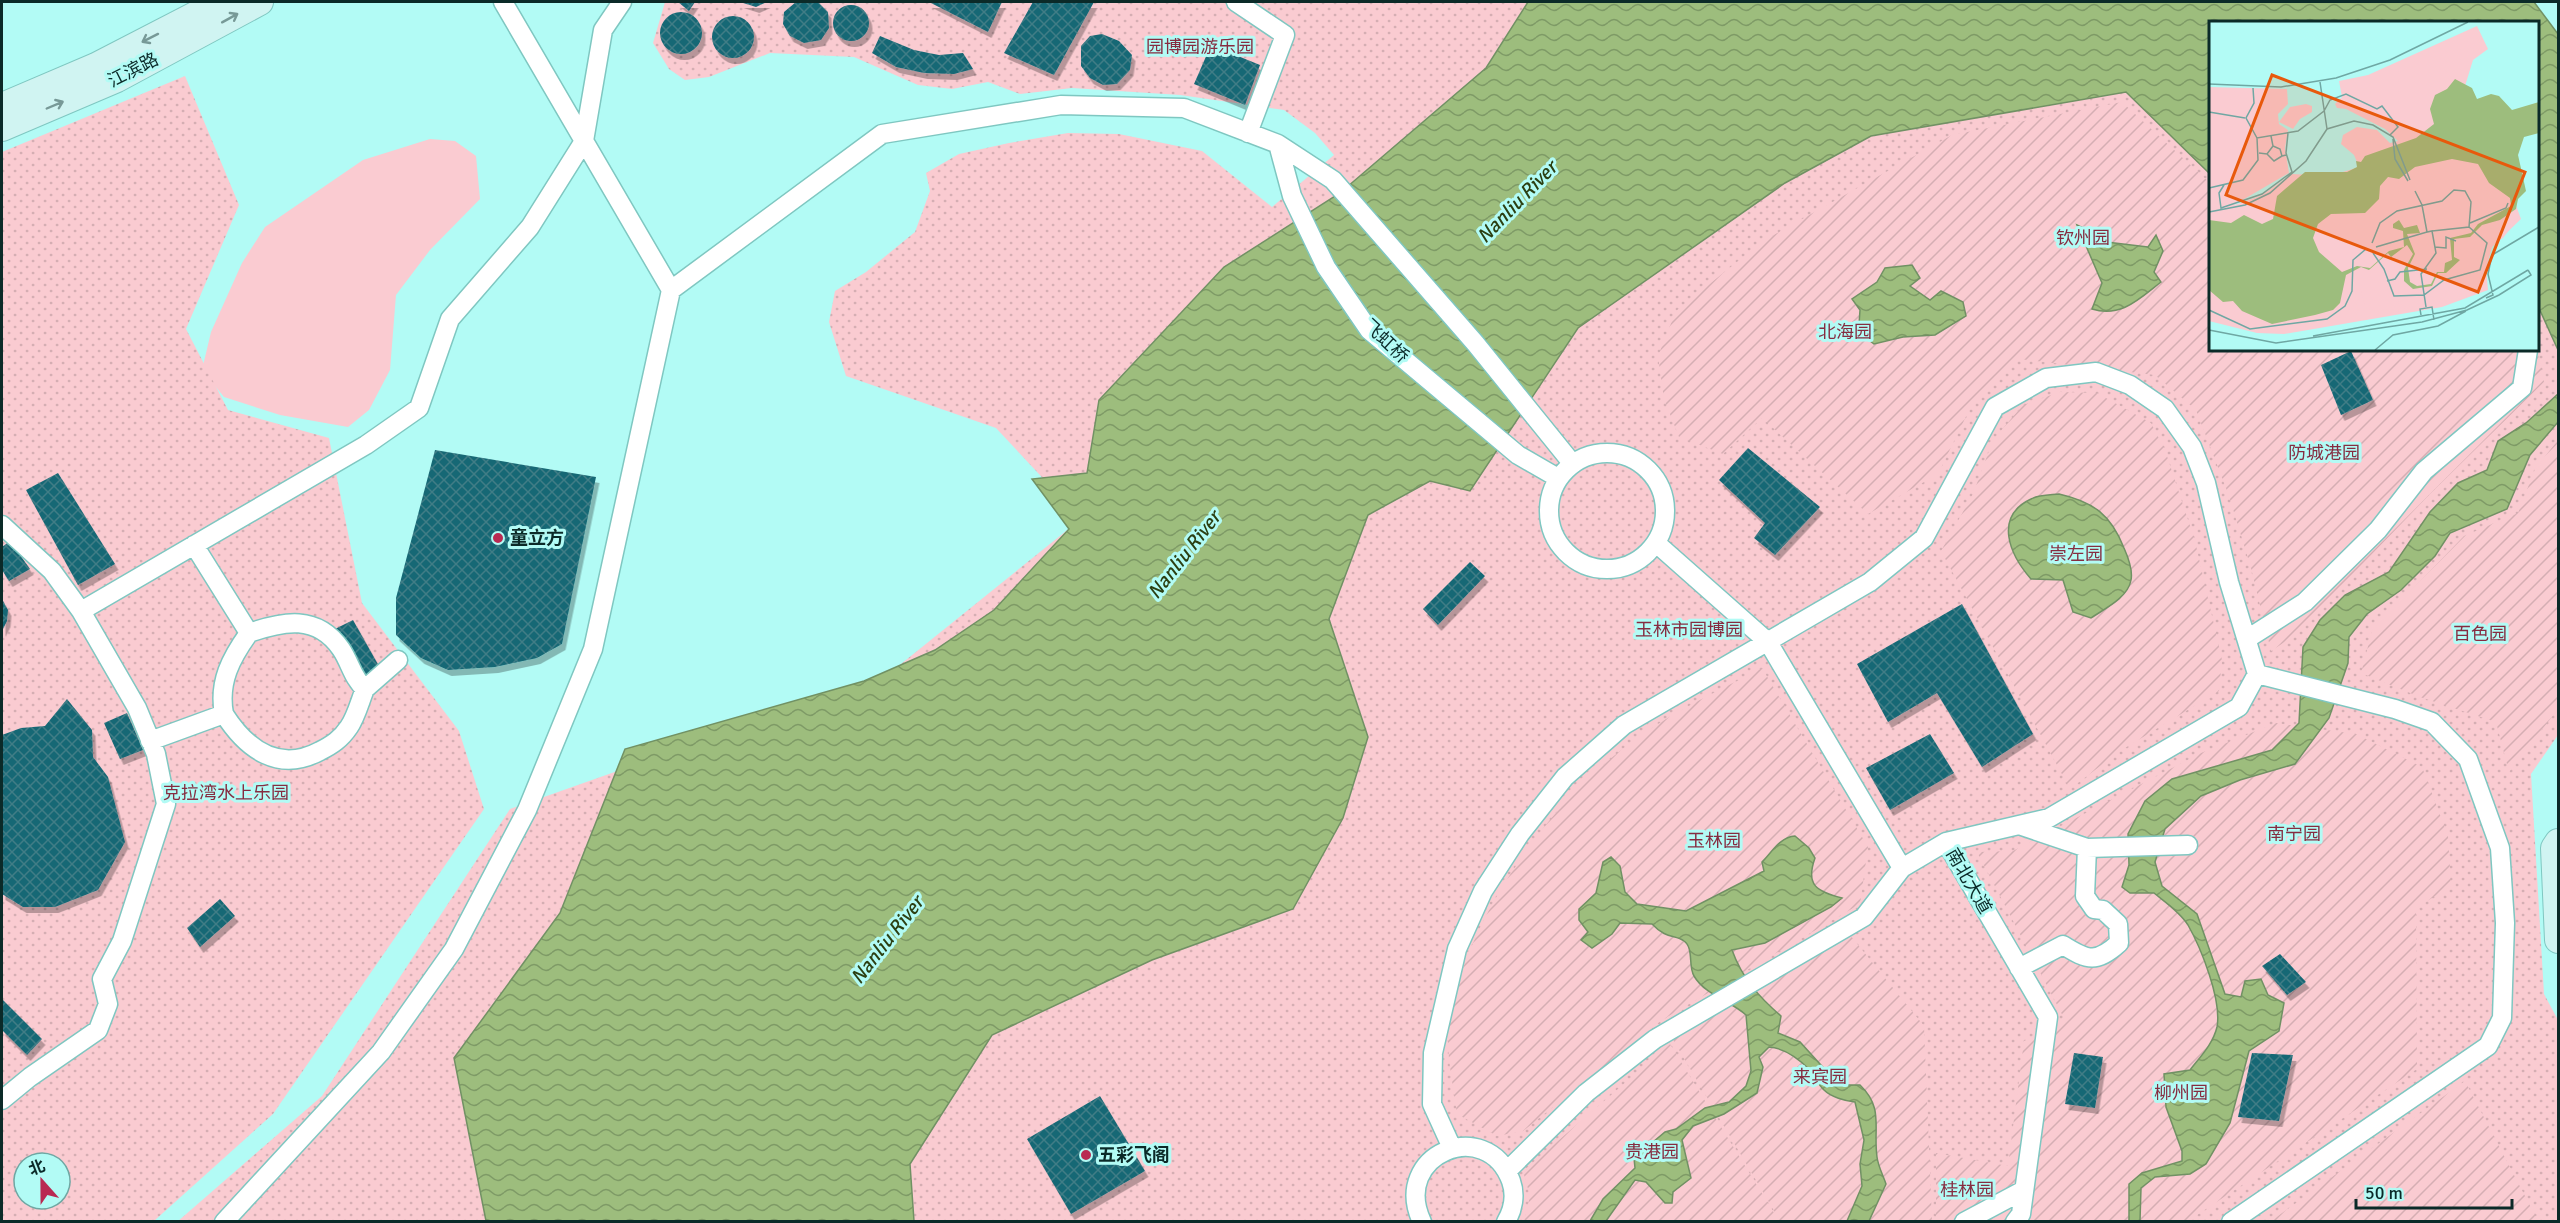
<svg xmlns="http://www.w3.org/2000/svg" width="2560" height="1223" font-family="Signika,'Noto Sans SC',sans-serif">
<defs>
<pattern id="park-dots" width="8" height="8" patternUnits="userSpaceOnUse" patternTransform="scale(1.5)"><rect width="8" height="8" fill="#facbd1"/><path d="M2 2h.1M6 6h.1" fill="none" stroke="#d5aeb3" stroke-width="1.8" stroke-linecap="round"/></pattern>
<pattern id="garden-furrows" width="10" height="10" patternUnits="userSpaceOnUse" patternTransform="scale(1.5)"><rect width="10" height="10" fill="#facbd1"/><path d="M-1 1l2-2M0 10L10 0M9 11l2-2" fill="none" stroke="#d5aeb3"/></pattern>
<pattern id="water-waves" width="16" height="10" patternUnits="userSpaceOnUse" patternTransform="scale(1.5)"><rect width="16" height="10" fill="#9dbd7d"/><path d="M0 5q4-4 8 0t8 0" fill="none" stroke="#7e9a66"/></pattern>
<pattern id="building-cross-hatch" width="8" height="8" patternUnits="userSpaceOnUse" patternTransform="scale(1.5)"><rect width="8" height="8" fill="#186774"/><path d="M0 0l8 8M0 8l8-8" fill="none" stroke="#407d86"/></pattern>
<filter id="shadow"><feDropShadow dx="3.5" dy="6" stdDeviation="0" flood-color="#0004"/></filter>
</defs>
<rect width="100%" height="100%" fill="#b2fbf5"/>
<path fill="#facbd1" d="M 430,139 L 455,141 L 476,156 L 480,199 L 430,250 L 396,295 L 390,370 L 369,410 L 348,427 L 280,415 L 224,397 L 202,370 L 211,332 L 242,263 L 265,227 L 363,160 Z"/>
<path fill="url(#park-dots)" fill-rule="evenodd" d="M 665,2 L 2235,2 L 2210,22 L 2210,350 L 2538,350 L 2538,263 L 2558,282 L 2558,735 L 2531,774 L 2544,994 L 2558,1020 L 2558,1221 L 177,1222 L 322,1096 L 510,809 L 657,757 L 860,697 L 1081,519 L 996,428 L 846,376 L 829,322 L 835,291 L 866,272 L 915,232 L 930,191 L 926,173 L 959,154 L 1009,143 L 1068,133 L 1119,134 L 1202,151 L 1272,207 L 1334,155 L 1315,133 L 1284,110 L 1180,95 L 1072,88 L 1020,94 L 988,82 L 952,89 L 918,85 L 854,57 L 770,53 L 709,77 L 685,80 L 669,69 L 653,43 Z
M 185,76 L 239,205 L 186,329 L 228,410 L 329,438 L 362,603 L 459,731 L 484,809 L 273,1114 L 154,1221 L 2,1222 L 2,152 ZM 24,1163 L 60,1163 L 60,1199 L 24,1199 Z"/>
<path fill="url(#garden-furrows)" d="M 2122,102 L 2210,183 L 2210,350 L 2537,350 L 2544,382 L 2430,494 L 2292,637 L 2271,651 L 2251,568 L 2229,496 L 2196,410 L 2155,375 L 2019,359 L 1974,400 L 1938,474 L 1868,514 L 1762,418 L 1723,454 L 1679,437 L 1664,399 L 1658,356 L 1676,311 L 1763,241 L 1952,135 Z
M 2060,392 L 2097,393 L 2151,423 L 2165,450 L 2195,541 L 2222,660 L 2219,691 L 2120,751 L 2070,789 L 1941,551 L 1973,494 L 1993,440 L 2023,405 Z
M 2558,440 L 2558,709 L 2509,772 L 2496,722 L 2420,697 L 2361,673 L 2372,631 L 2464,536 L 2518,513 L 2535,469 Z
M 1762,668 L 1868,847 L 1860,904 L 1662,1020 L 1523,1131 L 1497,1136 L 1457,1114 C 1454,1089 1447,1060 1448,1033 C 1452,987 1472,941 1494,901 C 1536,829 1587,769 1658,724 C 1691,703 1728,686 1762,668 Z
M 2276,723 L 2356,734 L 2422,767 L 2448,836 L 2451,886 L 2416,908 L 2417,1069 L 2188,1221 L 1936,1221 L 1936,1153 L 2008,1166 L 2024,1041 L 2066,1022 L 1977,852 L 2013,851 L 2201,753 Z
M 1850,935 L 1924,1026 L 1932,1221 L 1780,1221 L 1672,1038 Z
M 1670,1044 L 1779,1221 L 1524,1221 L 1530,1196 L 1523,1171 Z
M 2465,1081 L 2538,1221 L 2271,1221 Z"/>
<path fill="url(#water-waves)" stroke="#719164" stroke-width="1.5" d="M 1528,2 L 2534,2 L 2558,34 L 2558,350 L 2538,306 L 2538,22 L 2210,22 L 2210,174 L 2126,92 L 1871,136 L 1785,183 L 1578,328 L 1470,491 L 1430,481 L 1368,515 L 1329,619 L 1368,737 L 1343,818 L 1293,909 L 1152,960 L 992,1035 L 910,1164 L 914,1221 L 486,1221 L 454,1058 L 560,913 L 625,749 L 864,681 L 935,650 L 994,610 L 1069,529 L 1032,479 L 1087,473 L 1099,400 L 1224,267 L 1340,193 L 1486,68 Z
M 2077,225 L 2095,234 L 2098,241 L 2148,247 L 2156,235 L 2163,251 L 2154,272 L 2161,282 C 2139,299 2121,318 2092,309 L 2102,283 Z
M 1912,265 L 1920,278 L 1910,286 L 1930,300 L 1941,291 L 1963,302 L 1966,316 L 1935,335 L 1903,337 L 1874,344 L 1865,337 L 1876,330 L 1859,325 L 1860,310 L 1852,299 L 1877,282 L 1885,268 Z
M 2558,394 L 2558,422 L 2530,455 L 2507,509 L 2450,533 L 2435,556 L 2401,590 L 2367,614 L 2349,637 L 2348,663 L 2329,718 L 2295,764 L 2240,780 L 2201,796 L 2165,829 L 2155,862 L 2162,886 L 2197,914 L 2225,994 L 2241,997 L 2245,981 L 2261,979 L 2268,995 L 2284,1003 L 2279,1031 L 2249,1051 L 2230,1123 L 2206,1164 L 2190,1174 L 2155,1177 L 2141,1188 L 2140,1221 L 2129,1221 L 2129,1184 L 2142,1173 L 2182,1161 L 2182,1151 L 2166,1107 L 2164,1074 L 2190,1070 C 2200,1057 2213,1044 2217,1027 C 2222,1000 2201,948 2188,925 C 2180,912 2165,902 2154,893 L 2130,893 L 2122,887 L 2129,865 L 2128,834 L 2145,801 L 2172,779 L 2272,750 L 2299,723 L 2303,647 L 2320,620 L 2345,595 L 2389,572 L 2430,512 L 2458,483 L 2487,470 L 2498,441 L 2526,423 Z
M 2059,494 C 2094,502 2111,515 2124,548 C 2128,557 2133,570 2131,580 C 2128,598 2104,609 2091,618 L 2073,612 L 2063,580 L 2031,579 C 2010,555 1993,517 2031,499 C 2038,495 2051,495 2059,494 Z
M 1795,836 L 1809,848 L 1815,858 C 1805,886 1817,891 1842,898 L 1831,907 L 1765,943 L 1732,950 C 1742,978 1759,997 1781,1016 L 1778,1033 L 1800,1042 L 1839,1085 L 1860,1085 C 1884,1108 1873,1127 1877,1157 C 1878,1166 1883,1175 1886,1184 L 1869,1221 L 1847,1221 L 1862,1186 L 1860,1164 L 1864,1140 L 1855,1102 C 1845,1101 1831,1097 1824,1090 C 1818,1085 1815,1076 1810,1070 C 1799,1059 1784,1048 1769,1047 L 1759,1057 L 1763,1067 L 1757,1093 L 1724,1114 L 1693,1126 L 1682,1140 L 1691,1178 L 1673,1192 L 1672,1203 L 1665,1203 L 1646,1182 L 1635,1180 L 1606,1221 L 1590,1221 L 1603,1199 L 1635,1168 L 1634,1158 L 1665,1132 L 1676,1129 L 1705,1108 L 1729,1102 L 1746,1086 L 1751,1071 L 1746,1015 C 1731,1001 1705,995 1694,976 C 1688,966 1694,948 1684,941 C 1675,934 1667,940 1652,924 L 1620,923 L 1612,934 L 1592,948 L 1581,940 L 1588,932 L 1579,920 L 1579,909 L 1596,893 L 1603,862 L 1611,857 L 1620,866 L 1625,892 L 1637,904 L 1686,911 L 1764,871 L 1762,862 C 1772,852 1780,837 1795,836 Z"/>
<path fill="url(#building-cross-hatch)" filter="url(#shadow)" d="M 678,2 L 695,2 L 689,11 Z
M 740,2 L 767,2 L 756,7 Z
M 796,2 L 818,2 L 828,12 L 829,28 L 821,40 L 804,43 L 790,36 L 783,24 L 784,12 Z
M 929,2 L 1002,2 L 988,32 Z
M 1033,2 L 1094,2 L 1054,75 L 1004,53 Z
M833 23a18 18 0 1 1 36 0a18 18 0 1 1-36 0Z
M660 33a21 21 0 1 1 42 0a21 21 0 1 1-42 0Z
M712 37a21 21 0 1 1 42 0a21 21 0 1 1-42 0Z
M 1102,34 L 1119,41 L 1132,55 L 1130,70 L 1117,84 L 1103,85 L 1090,78 L 1081,66 L 1081,46 L 1090,36 Z
M 880,36 L 914,50 L 939,55 L 963,53 L 973,69 L 954,74 L 924,73 L 896,67 L 872,53 Z
M 1211,45 L 1260,65 L 1245,105 L 1194,84 Z
M 2351,351 L 2373,400 L 2341,415 L 2321,365 Z
M 1748,448 L 1820,507 L 1775,555 L 1754,538 L 1765,523 L 1719,480 Z
M 435,450 L 596,477 L 562,644 L 537,658 L 495,667 L 448,670 L 421,658 L 396,635 L 396,598 Z
M 58,473 L 115,564 L 78,585 L 26,490 Z
M 10,541 L 30,569 L 9,581 L 2,570 L 2,547 Z
M 1470,562 L 1485,576 L 1438,625 L 1423,609 Z
M 2,599 L 8,610 L 7,621 L 2,631 Z
M 1962,604 L 2033,734 L 1982,767 L 1937,693 L 1888,722 L 1857,664 Z
M 353,620 L 380,668 L 360,680 L 335,629 Z
M 67,699 L 92,730 L 93,757 L 108,777 L 125,842 L 98,890 L 55,907 L 23,907 L 2,894 L 2,735 L 21,728 L 45,726 Z
M 127,713 L 143,750 L 120,759 L 104,723 Z
M 1930,734 L 1954,773 L 1890,810 L 1866,768 Z
M 220,899 L 235,916 L 200,947 L 187,928 Z
M 2280,954 L 2306,982 L 2287,995 L 2262,966 Z
M 2,999 L 42,1039 L 27,1055 L 2,1030 Z
M 2074,1053 L 2103,1057 L 2095,1108 L 2065,1104 Z
M 2252,1053 L 2293,1055 L 2279,1121 L 2238,1117 Z
M 1100,1096 L 1145,1171 L 1071,1214 L 1027,1139 Z"/>
<g fill="none" stroke-linecap="round" stroke-linejoin="round">
<g stroke="#7fc7c1" stroke-width="21">
<path id="street" d="M 503,2 L 671,290
M 1236,2 L 1285,35 L 1248,133
M 1278,144 L 1292,196 L 1326,267 L 1369,330 L 1518,455 L 1558,478
M1549 511a58 58 0 1 1 116 0a58 58 0 1 1-116 0Z
M 2,525 L 52,571 L 81,611 L 366,445 L 419,408 L 450,319 L 530,227 L 584,141 L 603,30 L 622,2
M 1656,543 L 1768,642 L 1902,868 L 1946,842 L 2048,1017 L 2021,1214 L 2015,1222
M 249,633 C 283,621 317,614 341,649 C 350,662 353,679 365,689 L 398,660
M 2247,639 L 2305,602 L 2378,530 L 2424,471 L 2522,388 L 2528,350
M 224,714 C 247,750 279,773 320,751 C 332,745 341,739 349,727 C 356,717 360,701 365,689
M 150,741 L 224,714 C 218,682 231,658 249,633 L 194,545
M 2019,825 L 2087,848
M 2019,968 L 2063,945 C 2088,961 2097,963 2119,943 L 2118,924 L 2103,910 L 2094,909 L 2085,896 L 2087,848 L 2188,845
M 2,1100 L 30,1077 L 98,1030 L 108,1004 L 102,979 L 122,941 L 166,804 L 156,754 L 137,708 L 81,611
M 1452,1148 L 1432,1104 L 1433,1053 L 1457,949 L 1483,891 L 1520,834 L 1565,777 L 1624,725 L 1870,582 L 1924,538 L 1995,407 L 2046,378 L 2096,372 L 2130,385 L 2165,409 L 2192,447 L 2206,483 L 2229,582 L 2257,674 L 2239,707 L 2049,818 L 1946,842
M 1507,1171 L 1586,1093 L 1655,1039 L 1864,917 L 1902,868
M 224,1222 L 381,1052 L 454,949 L 527,810 L 593,649 L 671,290 L 882,134 L 1061,105 L 1184,108 L 1278,144 L 1333,180 L 1475,343 L 1572,463
M 1422,1222 C 1390,1154 1487,1115 1511,1181 C 1516,1195 1513,1210 1506,1222
M 1964,1222 L 2024,1190
M 2231,1222 L 2488,1046 L 2502,1018 L 2505,923 L 2500,848 L 2468,759 L 2432,722 L 2395,709 L 2257,674"/>
</g>
<g stroke="#7fc7c1" stroke-width="28">
<path id="secondary" d="M 2,106 L 96,66 L 220,2
M 2,128 L 117,79 L 260,2
M 2558,842 L 2554,848 L 2558,940"/>
</g>
<use href="#street" stroke="#fff" stroke-width="18"/>
<use href="#secondary" stroke="#d0f4f2" stroke-width="26"/>
</g>
<defs><path id="oneway-shaft" d="M-6 0H5M1.5-3L5.5 0L1.5 3" fill="none" stroke-width="1.6" stroke-linecap="round" stroke-linejoin="round" transform="scale(1.5)"/></defs>
<g stroke="#779997">
<use href="#oneway-shaft" transform="translate(230 18) rotate(-29)"/>
<use href="#oneway-shaft" transform="translate(150 38) rotate(153)"/>
<use href="#oneway-shaft" transform="translate(55 105) rotate(-23)"/>
</g>
<g fill="#b92952" stroke="#b2fbf5" stroke-width="2">
<circle cx="498" cy="538" r="6"/>
<circle cx="1086" cy="1155" r="6"/>
</g>
<g text-anchor="middle" dominant-baseline="central" stroke-width="6" stroke-linejoin="round" paint-order="stroke">
<g font-size="18" fill="#862c40" stroke="#b2fbf5">
<text x="1200" y="47">园博园游乐园</text>
<text x="2083" y="238">钦州园</text>
<text x="1845" y="332">北海园</text>
<text x="2324" y="453">防城港园</text>
<text x="2076" y="554">崇左园</text>
<text x="1689" y="630">玉林市园博园</text>
<text x="2480" y="634">百色园</text>
<text x="226" y="793">克拉湾水上乐园</text>
<text x="2294" y="834">南宁园</text>
<text x="1714" y="841">玉林园</text>
<text x="1820" y="1077">来宾园</text>
<text x="2181" y="1093">柳州园</text>
<text x="1652" y="1152">贵港园</text>
<text x="1967" y="1190">桂林园</text>
</g>
<g font-size="18" fill="#0b2a28" stroke="#b2fbf5">
<text transform="translate(133 70) rotate(-27)">江滨路</text>
<text transform="translate(1386 341) rotate(43)">飞虹桥</text>
<text transform="translate(1969 881) rotate(60)">南北大道</text>
</g>
<g font-size="18" font-weight="bold" fill="#0b2a28" stroke="#b2fbf5" text-anchor="start">
<text x="510" y="538">童立方</text>
<text x="1098" y="1155">五彩飞阁</text>
</g>
<g font-size="20" font-style="italic" fill="#2b3f12" stroke="#b2fbf5">
<text transform="translate(1517 202) rotate(-46)">Nanliu River</text>
<text transform="translate(1184 555) rotate(-52)">Nanliu River</text>
<text transform="translate(887 940) rotate(-52)">Nanliu River</text>
</g>
</g>
<g transform="translate(2209 21)">
<rect width="330" height="330" fill="#b2fbf5"/>
<path d="M 97,83 L 103,85 L 103,91 L 91,98 L 84,108 L 70,101 L 81,86 Z" fill="#facbd1"/>
<path d="M 268,5 L 279,28 L 264,39 L 252,78 L 305,179 L 312,198 L 283,226 L 277,248 L 279,269 L 233,286 L 75,313 L 48,312 L 0,300 L 0,66 L 78,68 L 79,83 L 69,93 L 70,103 L 79,109 L 76,127 L 80,152 L 25,184 L 29,183 L 53,174 L 83,153 L 121,155 L 150,146 L 145,134 L 132,123 L 134,114 L 148,106 L 168,109 L 181,122 L 189,120 L 176,108 L 137,88 L 128,87 L 126,83 L 133,76 L 130,60 L 159,54 Z" fill="#facbd1"/>
<path d="M 251,141 L 269,144 L 278,163 L 298,175 L 300,188 L 263,204 L 261,172 L 249,166 L 228,175 L 221,162 L 212,160 L 217,148 ZM 247,170 L 259,177 L 257,203 L 237,210 L 234,182 ZM 212,186 L 215,208 L 212,213 L 171,223 L 165,219 L 170,205 L 186,193 ZM 304,192 L 308,199 L 294,217 L 281,225 L 282,219 L 271,209 ZM 260,211 L 273,221 L 271,234 L 267,235 L 261,251 L 212,263 L 212,272 L 206,274 L 186,275 L 182,271 L 178,249 L 166,233 L 169,227 L 210,216 L 214,228 L 210,241 L 217,245 L 223,233 L 228,233 L 226,213 ZM 163,235 L 174,249 L 179,270 L 186,279 L 178,288 L 167,291 L 156,286 L 148,253 L 149,244 ZM 265,254 L 268,272 L 238,283 L 234,262 Z" fill="#facbd1"/>
<path d="M 246,58 L 263,67 L 268,78 L 282,73 L 290,75 L 303,89 L 330,81 L 330,112 L 315,116 L 309,134 L 317,170 L 309,178 L 307,188 L 291,199 L 273,204 L 261,216 L 245,218 L 245,236 L 251,239 L 237,252 L 229,252 L 223,265 L 204,268 L 195,260 L 195,249 L 204,233 L 198,224 L 182,236 L 179,232 L 160,249 L 152,246 L 137,254 L 131,282 L 124,289 L 106,294 L 63,303 L 33,290 L 24,280 L 14,281 L 0,269 L 0,199 L 22,202 L 35,194 L 53,203 L 64,198 L 68,175 L 96,151 L 138,151 L 148,146 L 147,140 L 152,141 L 156,135 L 207,117 L 225,103 L 221,88 L 226,74 L 238,68 ZM 243,138 L 269,143 L 280,162 L 301,177 L 302,185 L 269,203 L 262,212 L 241,217 L 243,239 L 236,242 L 235,251 L 228,251 L 222,263 L 208,265 L 201,261 L 199,247 L 206,233 L 198,213 L 211,212 L 208,204 L 195,207 L 190,199 L 184,203 L 184,207 L 194,210 L 195,226 L 180,230 L 161,247 L 148,245 L 133,251 L 110,231 L 104,217 L 109,203 L 122,193 L 156,192 L 170,178 L 171,165 L 179,156 L 190,158 L 206,146 Z" fill="#9dbd7d" fill-rule="evenodd"/>
<path fill="none" stroke="#6fa7a3" stroke-width="1.5" d="M 111,61 L 118,108M 0,63 L 72,66 L 127,57 L 181,39 L 259,1M 44,67 L 45,82 L 37,97 L 48,117 L 89,110 L 115,90 L 121,79 L 137,73 L 168,88 L 173,85 L 189,106 L 181,114M 0,91 L 36,97M 184,118 L 186,138 L 199,160M 64,125 L 71,128 L 73,135 L 77,134M 50,132 L 58,133 L 64,125 L 62,115M 58,133 L 65,140 L 73,135M 15,164 L 10,172 L 12,187 L 53,173 L 83,151 L 77,132 L 79,112M 0,167 L 34,159 L 49,139 L 48,117M 206,170 L 213,184 L 218,211 L 223,210 L 227,232 L 212,253 L 217,286M 0,191 L 36,184 L 61,172 L 97,140 L 118,108 L 145,100 L 164,104 L 184,116 L 201,159M 261,202 L 297,187 L 299,182M 163,222 L 171,202 L 188,190 L 233,180 L 245,169 L 256,170 L 262,181 L 260,206 L 223,210M 167,226 L 218,211M 226,226 L 237,227 L 237,216 L 247,220M 164,232 L 175,248 L 185,275 L 215,274 L 235,259 L 271,249 L 278,222 L 260,206M 178,260 L 186,258 L 191,251 L 218,248M 277,277 L 284,274 L 279,253 L 283,234 L 330,206M 0,289 L 41,308 L 118,298 L 136,285 L 143,270 L 144,239 L 157,228M 212,294 L 211,288 L 223,286 L 225,299M 0,309 L 67,322 L 213,301 L 258,289 L 290,274 L 322,254 L 319,249M 104,315 L 256,287 L 319,249M 166,329 L 184,314 L 229,305 L 257,290"/>
<path fill="#e8590c" fill-opacity="0.15" stroke="#e8590c" stroke-width="3" d="M 63,54 L 316,151 L 269,271 L 17,174 Z"/>
<rect width="330" height="330" fill="none" stroke="#0b2a28" stroke-width="3"/>
</g>
<rect width="2560" height="1223" fill="none" stroke="#0b2a28" stroke-width="6"/>
<g transform="translate(42 1181) rotate(339)"><circle r="28" fill="#b2fbf5" stroke="#6fa7a3" stroke-width="1.5"/>
<path d="M0-4.5L10 22L0 15L-10 22Z" fill="#b92952"/>
<text y="-9" font-size="16" font-weight="bold" text-anchor="middle" fill="#0b2a28">北</text>
</g>
<path d="M2356 1199v9h156v-9" fill="none" stroke="#0b2a28" stroke-width="3"/>
<text x="2365" y="1199" font-size="18" fill="#0b2a28" stroke="#b2fbf5" stroke-width="4.5" paint-order="stroke">50 m</text>
</svg>
